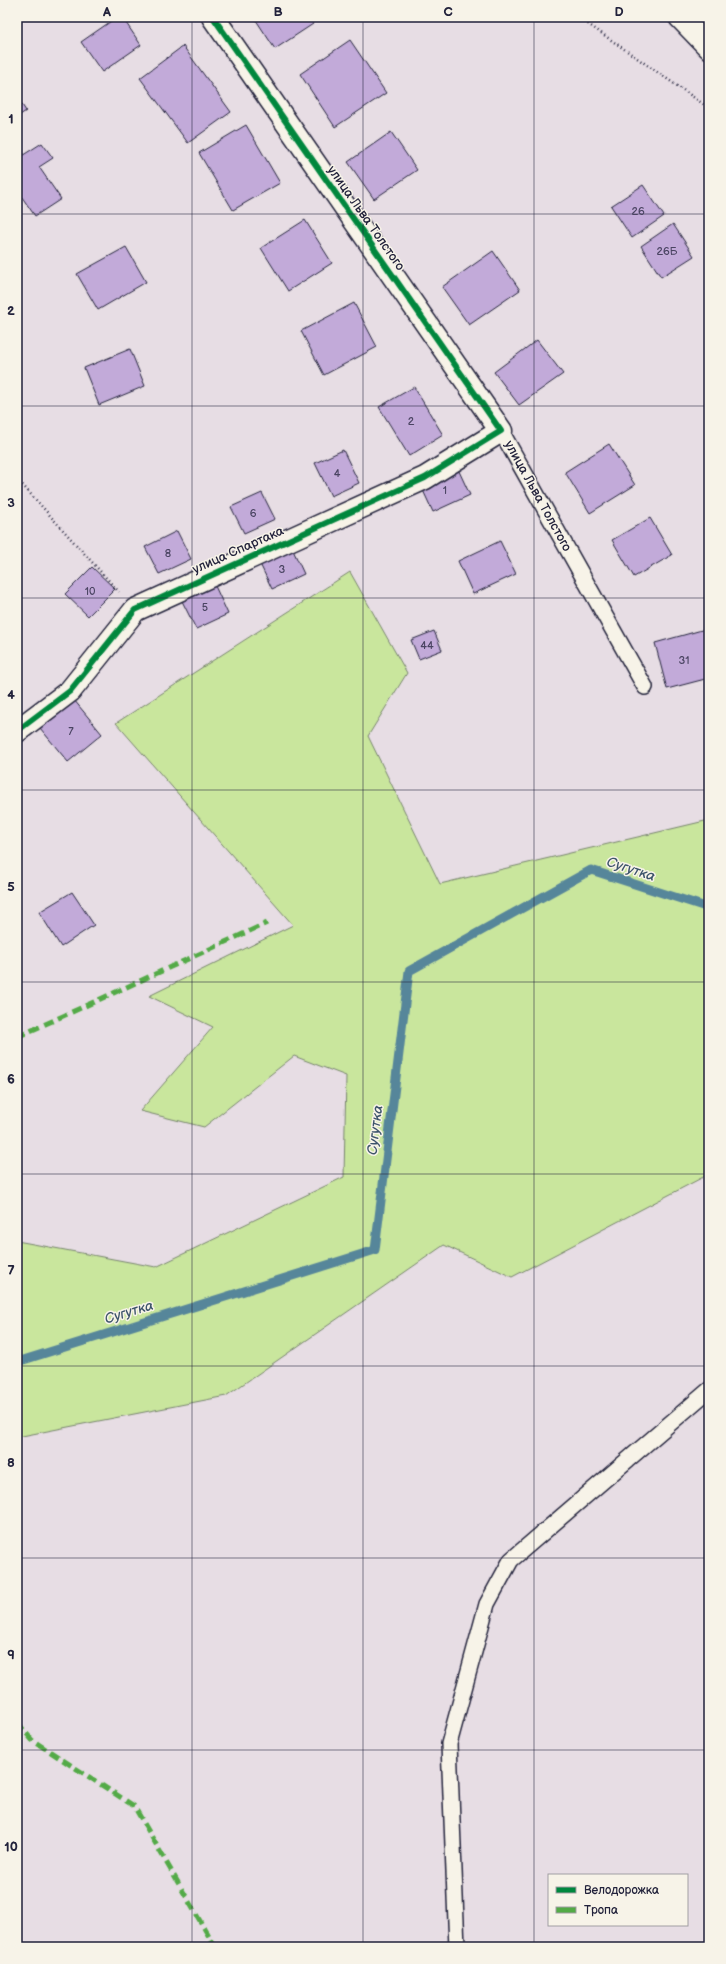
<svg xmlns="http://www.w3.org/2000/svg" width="726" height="1964" font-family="'Balsamiq Sans',sans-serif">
<rect width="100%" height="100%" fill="#e7dde4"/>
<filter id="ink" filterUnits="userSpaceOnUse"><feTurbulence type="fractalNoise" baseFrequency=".025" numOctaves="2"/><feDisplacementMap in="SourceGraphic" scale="8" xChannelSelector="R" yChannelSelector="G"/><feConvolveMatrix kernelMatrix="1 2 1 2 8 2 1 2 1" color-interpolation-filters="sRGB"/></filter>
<g filter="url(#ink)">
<path fill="#c9e69d" stroke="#76846c" d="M 350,572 L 407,673 L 368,736 L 440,884 L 709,820 L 709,1174 L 512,1277 L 444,1245 L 226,1396 L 17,1437 L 17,1241 L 156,1267 L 344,1177 L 346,1076 L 294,1056 L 204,1127 L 140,1111 L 213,1027 L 149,996 L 293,925 L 116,723 Z"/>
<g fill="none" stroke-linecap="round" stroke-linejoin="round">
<path stroke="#57869a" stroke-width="9" d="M 17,1362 L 375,1250 L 409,971 L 591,870 L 709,908"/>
</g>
<path fill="#c2aad9" stroke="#22223b" d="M 117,17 L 122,17 L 141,45 L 102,72 L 81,42 Z
M 254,17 L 309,17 L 313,24 L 275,49 Z
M 350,40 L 386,93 L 335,127 L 300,74 Z
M 183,46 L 231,112 L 188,143 L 140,78 Z
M 17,97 L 26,111 L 17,117 Z
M 246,125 L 280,183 L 233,210 L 199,153 Z
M 391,132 L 417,170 L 374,199 L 348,162 Z
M 42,143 L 53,158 L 39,167 L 61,199 L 35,216 L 17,190 L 17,159 Z
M 643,185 L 664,216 L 632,238 L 611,206 Z
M 305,220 L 332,263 L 288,291 L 261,248 Z
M 673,224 L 694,256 L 661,277 L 641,246 Z
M 126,247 L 146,282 L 98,310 L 77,274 Z
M 493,251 L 520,290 L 469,325 L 442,287 Z
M 354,303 L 377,347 L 324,375 L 301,331 Z
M 537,340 L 563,374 L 519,405 L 494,372 Z
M 130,349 L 145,386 L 99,405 L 84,368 Z
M 414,387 L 443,435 L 409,456 L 379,407 Z
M 609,444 L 635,485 L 590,513 L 565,472 Z
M 343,450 L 359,483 L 331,496 L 315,463 Z
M 458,469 L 470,495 L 433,512 L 421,486 Z
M 262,493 L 275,519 L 244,533 L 231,507 Z
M 650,518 L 672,555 L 634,577 L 612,540 Z
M 177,531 L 191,559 L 159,574 L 145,547 Z
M 500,541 L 516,574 L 473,594 L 458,561 Z
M 292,548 L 304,574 L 272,589 L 260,564 Z
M 92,567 L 115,589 L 88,616 L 65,594 Z
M 215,586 L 228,614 L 196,629 L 182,601 Z
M 709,628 L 709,678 L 667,689 L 655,643 Z
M 434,631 L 442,650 L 419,659 L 411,640 Z
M 74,700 L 102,734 L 68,762 L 40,728 Z
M 72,892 L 94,925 L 61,947 L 39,912 Z"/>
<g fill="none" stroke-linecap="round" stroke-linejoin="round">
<g stroke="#22223b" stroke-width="18">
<path id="service" d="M 501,431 L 645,687
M 457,1947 L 449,1744 L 487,1604 L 511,1560 L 709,1390"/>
</g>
<g stroke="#22223b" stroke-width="25">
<path id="minor" d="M 17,731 L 70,691 L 135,610 L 425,478 L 501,431 L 213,17"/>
</g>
<g stroke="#22223b" stroke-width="25">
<path id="primary" d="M 680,17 L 709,47"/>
</g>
<path stroke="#22223b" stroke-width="2.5" stroke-dasharray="1 3" stroke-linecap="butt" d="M 578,17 L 709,108
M 17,479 L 119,592
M 703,1947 L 709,1939"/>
<use href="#service" stroke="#f7f3e8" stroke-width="15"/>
<use href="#minor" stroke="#f7f3e8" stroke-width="22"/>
<use href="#primary" stroke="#f7f3e8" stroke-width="22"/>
<path stroke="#53aa46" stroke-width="5" stroke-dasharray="10 5" stroke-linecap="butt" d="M 17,1037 L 267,923
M 17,1722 L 32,1740 L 134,1806 L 215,1947"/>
<g stroke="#f7f3e8" stroke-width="8">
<path id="cycleway" d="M 17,731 L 70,691 L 135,610 L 425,478 L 501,431 L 213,17"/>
</g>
<use href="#cycleway" stroke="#00873e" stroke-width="6"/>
</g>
</g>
<path fill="none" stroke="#22223b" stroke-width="1" stroke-opacity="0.55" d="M 192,17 L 192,1947M 363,17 L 363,1947M 534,17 L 534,1947M 17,214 L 709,214M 17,406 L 709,406M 17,598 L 709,598M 17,790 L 709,790M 17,982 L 709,982M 17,1174 L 709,1174M 17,1366 L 709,1366M 17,1558 L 709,1558M 17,1750 L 709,1750"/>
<g text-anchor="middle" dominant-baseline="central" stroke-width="3" stroke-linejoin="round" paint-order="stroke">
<g font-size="11" fill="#4a4462">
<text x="638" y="211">26</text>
<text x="667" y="251">26Б</text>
<text x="411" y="421">2</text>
<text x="337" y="473">4</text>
<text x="445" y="490">1</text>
<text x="253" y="513">6</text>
<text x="168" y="553">8</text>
<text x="282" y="569">3</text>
<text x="90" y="591">10</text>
<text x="205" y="607">5</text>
<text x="427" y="645">44</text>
<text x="684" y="660">31</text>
<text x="71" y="731">7</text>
</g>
<g font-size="13" fill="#22223b" stroke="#f7f3e8">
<text transform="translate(366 218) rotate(55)">улица Льва Толстого</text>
<text transform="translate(538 496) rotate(61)">улица Льва Толстого</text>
<text transform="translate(238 550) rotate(-24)">улица Спартака</text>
</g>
<g font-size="14" font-style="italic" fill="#3d546b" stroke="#f7f3e8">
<text transform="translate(631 869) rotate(18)">Сугутка</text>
<text transform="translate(375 1130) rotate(-83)">Сугутка</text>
<text transform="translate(129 1312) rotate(-17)">Сугутка</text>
</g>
</g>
<rect width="726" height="1964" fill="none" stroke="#f7f3e8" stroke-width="44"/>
<rect x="548" y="1874" width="140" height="52" fill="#f7f3e8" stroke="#a29fa3"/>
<rect x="556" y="1887" width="20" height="6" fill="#00873e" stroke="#a29fa3"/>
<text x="584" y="1894" font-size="12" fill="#22223b">Велодорожка</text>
<rect x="556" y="1907" width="20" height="6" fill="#53aa46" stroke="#a29fa3"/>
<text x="584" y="1914" font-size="12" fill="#22223b">Тропа</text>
<rect x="22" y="22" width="682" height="1920" fill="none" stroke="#22223b" stroke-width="1.5"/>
<g font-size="13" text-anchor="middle" font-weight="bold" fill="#22223b">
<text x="107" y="16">A</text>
<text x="278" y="16">B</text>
<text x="448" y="16">C</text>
<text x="619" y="16">D</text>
<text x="11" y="123">1</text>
<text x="11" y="315">2</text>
<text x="11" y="507">3</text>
<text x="11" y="699">4</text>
<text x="11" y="891">5</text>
<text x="11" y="1083">6</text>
<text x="11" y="1275">7</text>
<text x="11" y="1467">8</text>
<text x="11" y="1659">9</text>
<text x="11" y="1851">10</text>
</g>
</svg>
